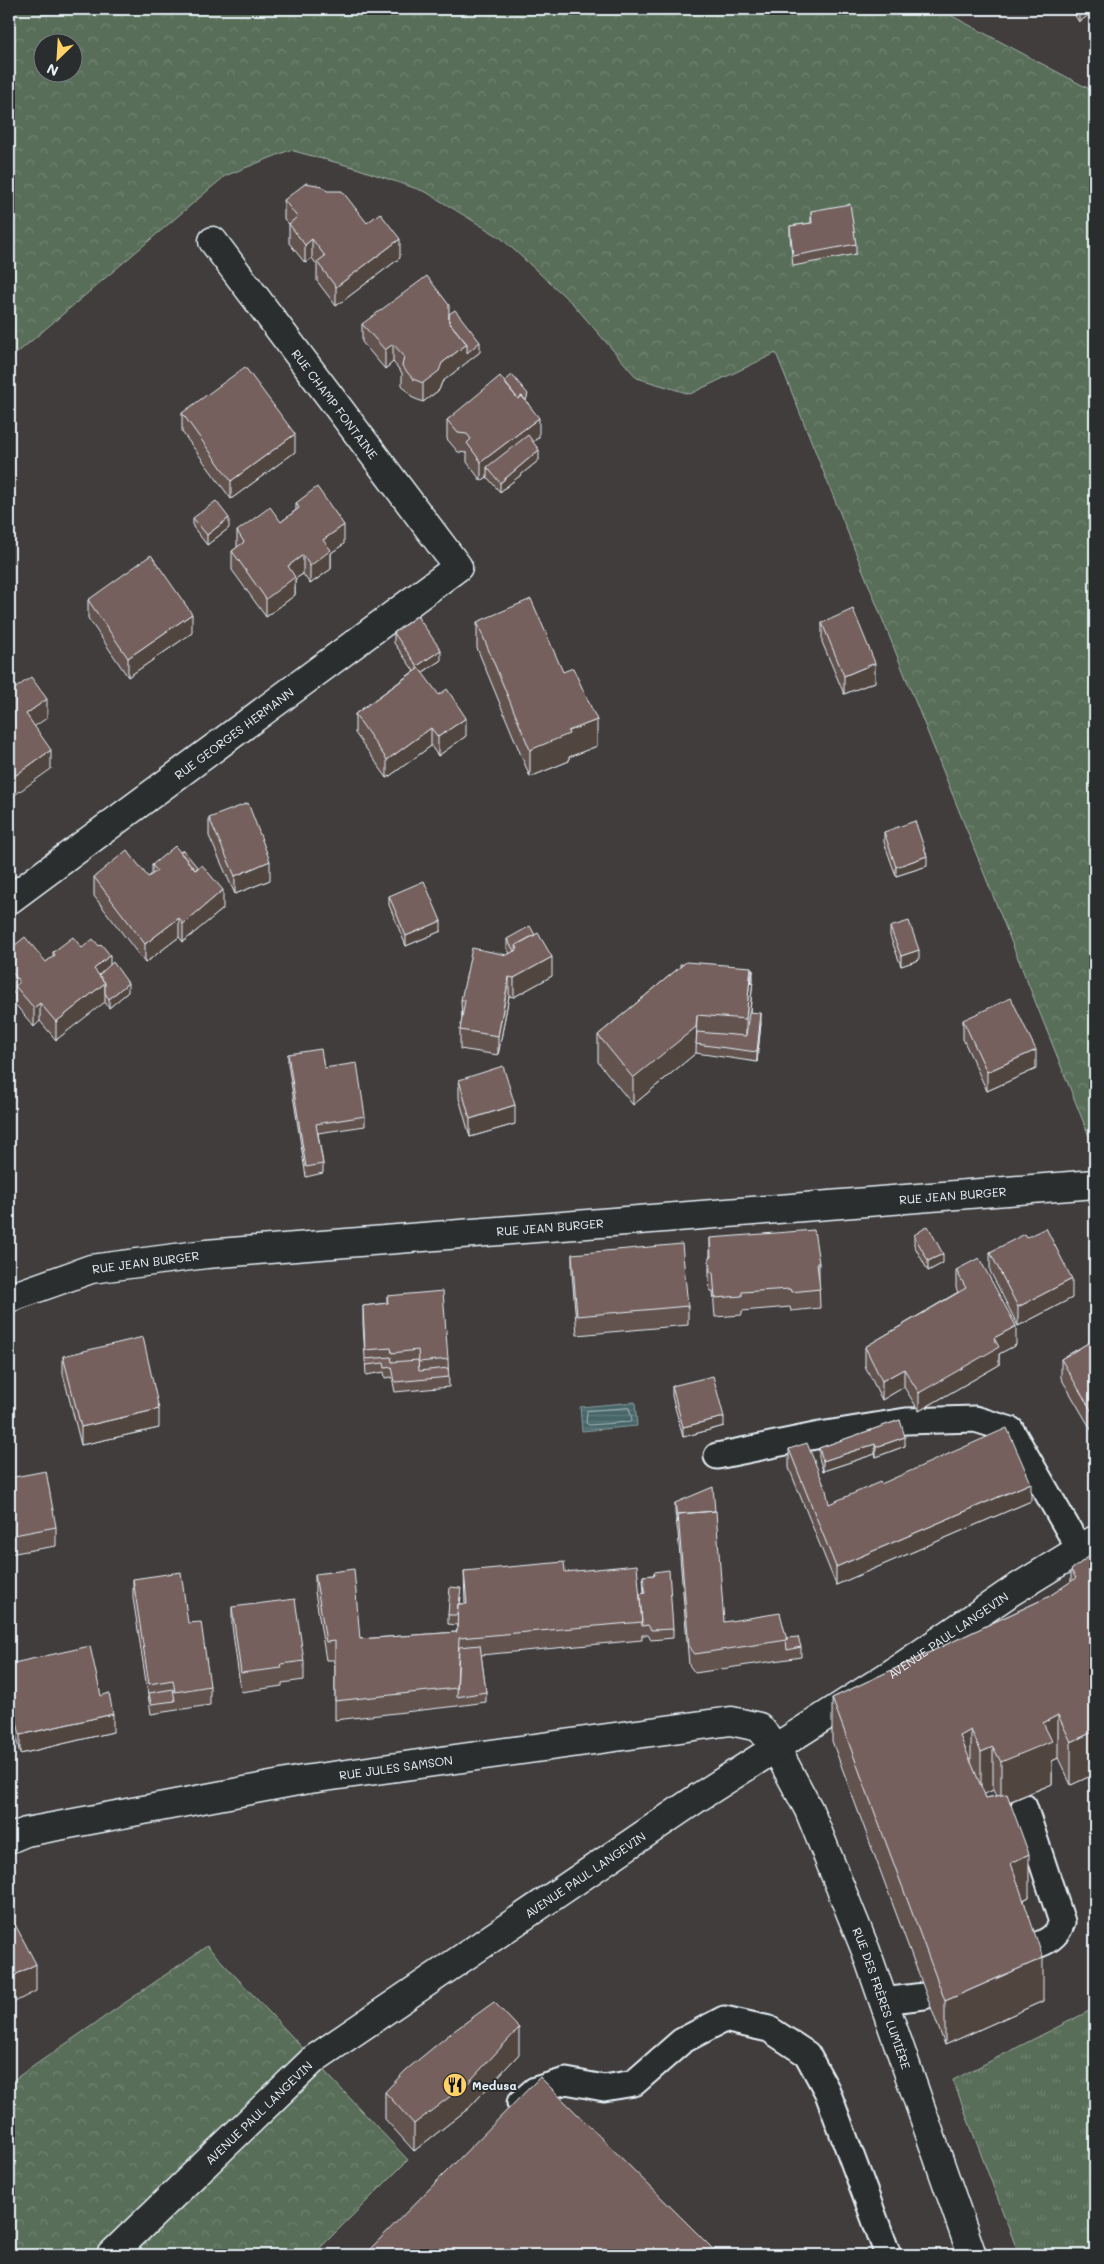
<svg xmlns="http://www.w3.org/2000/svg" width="1104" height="2264" font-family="Mali,sans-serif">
<defs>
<pattern id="grass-tufts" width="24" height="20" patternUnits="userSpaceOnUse" patternTransform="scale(1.25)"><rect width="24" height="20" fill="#596e59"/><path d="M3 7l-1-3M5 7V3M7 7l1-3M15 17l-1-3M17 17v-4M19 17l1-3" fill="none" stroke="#718372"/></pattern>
<pattern id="forest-crowns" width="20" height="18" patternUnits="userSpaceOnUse" patternTransform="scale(1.25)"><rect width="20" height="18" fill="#596e59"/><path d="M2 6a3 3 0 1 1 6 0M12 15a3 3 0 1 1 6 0" fill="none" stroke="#718372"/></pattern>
<pattern id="water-rules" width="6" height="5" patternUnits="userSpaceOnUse" patternTransform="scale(1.25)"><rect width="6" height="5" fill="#476568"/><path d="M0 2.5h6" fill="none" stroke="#627c7e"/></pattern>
</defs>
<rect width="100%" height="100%" fill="#403d3c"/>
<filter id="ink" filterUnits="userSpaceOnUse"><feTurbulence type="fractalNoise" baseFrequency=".02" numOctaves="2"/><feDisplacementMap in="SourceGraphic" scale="10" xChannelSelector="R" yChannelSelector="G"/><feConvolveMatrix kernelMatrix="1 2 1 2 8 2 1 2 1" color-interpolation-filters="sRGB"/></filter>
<g filter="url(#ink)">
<path fill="url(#grass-tufts)" stroke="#a0b0a8" d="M 1095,2008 L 1095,2255 L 1019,2255 L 953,2080 Z"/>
<path fill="url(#forest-crowns)" stroke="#a0b0a8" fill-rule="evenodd" d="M 9,9 L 939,9 L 1095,92 L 1095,1141 L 1091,1141 L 776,353 L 690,394 L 637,378 L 573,304 L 501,238 L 426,192 L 353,167 L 290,150 L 225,176 L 9,360 ZM 42,42 L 72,42 L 72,72 L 42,72 Z
M 207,1946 L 408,2160 L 313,2255 L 9,2255 L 9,2083 Z"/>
<path fill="url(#water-rules)" stroke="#879da2" d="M 635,1402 L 637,1426 L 582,1431 L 580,1407 Z"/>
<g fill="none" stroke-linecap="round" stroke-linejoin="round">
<path stroke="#a8b9be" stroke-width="1" d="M 629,1408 L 632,1419 L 630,1422 L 589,1425 L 586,1423 L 587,1411 Z"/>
<g stroke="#e8f1f8" stroke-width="29">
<path id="lane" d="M 717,1456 L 820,1435 L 906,1421 L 975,1419 L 1011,1430 L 1080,1550
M 1024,1807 L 1062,1922 C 1057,1937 1047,1942 1032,1947
M 883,2001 L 924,1996
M 520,2103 L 535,2090 L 566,2081 L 604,2088 L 634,2083 L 682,2041 L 724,2019 L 769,2029 L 807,2054 L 827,2091 L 888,2255"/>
</g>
<g stroke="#e8f1f8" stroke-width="31">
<g id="street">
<path id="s1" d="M 9,900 L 458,567 L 213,241"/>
<path id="s2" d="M 9,1839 L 26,1832 L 303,1780 L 731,1721 L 759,1727 L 776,1748 L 809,1810 L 866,1951 L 972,2255"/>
</g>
</g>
<g stroke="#e8f1f8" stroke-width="31">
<g id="secondary">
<path id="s3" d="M 9,1298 L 91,1269 L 206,1254 L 1095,1184"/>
<path id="s4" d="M 111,2255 L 314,2059 L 699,1797 L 891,1674 L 1012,1591 L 1095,1540"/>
</g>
</g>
<use href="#lane" stroke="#2a2d2e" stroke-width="25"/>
<use href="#street" stroke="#2a2d2e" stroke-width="28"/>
<use href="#secondary" stroke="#2a2d2e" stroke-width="28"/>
</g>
<path fill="#645350" stroke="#e8f1f8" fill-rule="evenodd" d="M 1071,9 L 1095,9 L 1079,22 Z
M 327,191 L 367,223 L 400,258 L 336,306 L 317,281 L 317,265 L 312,258 L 305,263 L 289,243 L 289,224 L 284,219 L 284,200 Z
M 811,211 L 856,244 L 856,254 L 793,266 L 790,236 L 790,226 L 811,223 Z
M 449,314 L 480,352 L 442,382 L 439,390 L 423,402 L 413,398 L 402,385 L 402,373 L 393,362 L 385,369 L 362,342 L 362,324 Z
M 504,382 L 528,403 L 539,437 L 533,442 L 539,460 L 500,492 L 487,477 L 481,481 L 467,462 L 467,453 L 458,452 L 447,439 L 447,420 Z
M 182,413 L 295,452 L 231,499 L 182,432 Z
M 296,503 L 344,544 L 331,553 L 331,569 L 310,584 L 303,574 L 295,579 L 295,595 L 266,617 L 232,570 L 232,551 L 237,548 L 237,531 L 281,522 L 296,510 Z
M 193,518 L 229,528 L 207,545 L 193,527 Z
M 88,600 L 192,633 L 128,677 L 88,618 Z
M 477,622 L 563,672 L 597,746 L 569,757 L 569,761 L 530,777 L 477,648 Z
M 822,623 L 875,682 L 844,694 L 822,642 Z
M 394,633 L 441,660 L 422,673 L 466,736 L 438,756 L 431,746 L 387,778 L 355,733 L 355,714 L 414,671 L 394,643 Z
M 209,818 L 270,880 L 235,894 L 209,836 Z
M 884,832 L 927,866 L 896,876 L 884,842 Z
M 152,865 L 223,909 L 183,942 L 179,937 L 145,963 L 94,896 L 94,877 L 148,877 L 152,874 Z
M 389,896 L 441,931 L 406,946 L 389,905 Z
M 890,927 L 919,960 L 901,966 L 890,936 Z
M 507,939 L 552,976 L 514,997 L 509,996 L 498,1055 L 460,1049 L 460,1030 L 462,1019 L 461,1000 L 507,955 L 510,953 L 507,949 Z
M 82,948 L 110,964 L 128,992 L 109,1008 L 104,1002 L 56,1040 L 40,1021 L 34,1027 L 15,1004 L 15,995 L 9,987 L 9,950 L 46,962 L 53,957 L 53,952 Z
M 680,964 L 751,970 L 753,980 L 750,1012 L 761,1023 L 757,1062 L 696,1053 L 633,1105 L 598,1062 L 598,1035 L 680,967 Z
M 963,1020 L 1036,1069 L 987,1091 L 963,1039 Z
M 288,1054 L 324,1068 L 365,1116 L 365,1126 L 318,1133 L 323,1164 L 323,1173 L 306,1177 L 288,1064 Z
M 459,1080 L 515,1124 L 470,1137 L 459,1098 Z
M 914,1235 L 943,1263 L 928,1271 L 914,1245 Z
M 1027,1237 L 1072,1298 L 1018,1326 L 990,1271 L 990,1252 Z
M 710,1238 L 819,1263 L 819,1282 L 820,1308 L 791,1311 L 790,1307 L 742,1311 L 742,1315 L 715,1317 L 713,1291 L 710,1291 L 709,1276 L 709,1257 L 710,1257 Z
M 572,1254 L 688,1306 L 688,1325 L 577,1335 L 572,1273 Z
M 956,1270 L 1016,1345 L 999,1354 L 999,1365 L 919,1411 L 904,1387 L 882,1400 L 865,1366 L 865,1347 L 958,1292 L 956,1288 Z
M 387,1296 L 448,1359 L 449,1387 L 395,1392 L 392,1377 L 385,1378 L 384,1372 L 366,1375 L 363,1324 L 363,1306 L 387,1303 Z
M 1095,1339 L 1095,1429 L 1092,1431 L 1061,1378 L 1061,1359 Z
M 63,1356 L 159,1428 L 81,1445 L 63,1374 Z
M 672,1386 L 724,1426 L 683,1437 L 672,1396 Z
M 900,1420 L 905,1446 L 876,1457 L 875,1454 L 823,1471 L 819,1458 L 819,1448 Z
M 789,1449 L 829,1504 L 881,1484 L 1031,1501 L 836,1585 L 789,1468 Z
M 9,1478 L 56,1527 L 56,1546 L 9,1554 Z
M 675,1503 L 724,1622 L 786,1638 L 801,1647 L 801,1657 L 695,1673 L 689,1665 L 678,1533 L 675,1513 Z
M 1095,1552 L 1095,1774 L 1071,1785 L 1058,1758 L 1052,1761 L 1052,1784 L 1010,1802 L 1029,1897 L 1024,1900 L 1043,2001 L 945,2045 L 832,1741 L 832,1698 L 1048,1597 L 1071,1582 L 1071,1570 ZM 993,1790 L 996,1796 L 986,1798 L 984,1794 Z
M 464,1571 L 565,1572 L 640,1594 L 644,1593 L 643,1576 L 654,1575 L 654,1572 L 673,1629 L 673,1638 L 651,1640 L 648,1635 L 642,1635 L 642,1640 L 481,1655 L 486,1692 L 486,1702 L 457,1706 L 335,1720 L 335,1660 L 326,1660 L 315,1592 L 315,1574 L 360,1639 L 457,1632 L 457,1625 L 448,1624 L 448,1615 L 461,1597 L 460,1604 L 465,1604 Z
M 133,1579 L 188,1623 L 210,1686 L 210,1705 L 151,1714 L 133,1598 Z
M 232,1607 L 304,1661 L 304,1680 L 282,1683 L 282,1686 L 241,1692 L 232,1626 Z
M 9,1664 L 101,1696 L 113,1732 L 20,1754 L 9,1706 Z
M 519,2054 L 469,2108 L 414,2151 L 385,2119 L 385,2092 Z"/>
<path fill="#514441" stroke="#e8f1f8" d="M 1079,9 L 1095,9 L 1095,11 L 1079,22 Z
M 312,239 L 312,258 L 305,263 L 305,245 Z
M 400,239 L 400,258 L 336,306 L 336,287 Z
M 480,342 L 480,352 L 442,382 L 439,390 L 423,402 L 423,383 L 442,363 L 467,344 Z
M 393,344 L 393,362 L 385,369 L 385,350 Z
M 539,418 L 539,437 L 492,473 L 487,467 L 487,477 L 481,481 L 481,462 Z
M 295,434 L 295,452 L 231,499 L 231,481 Z
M 539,450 L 539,460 L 500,492 L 500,483 Z
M 229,518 L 229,528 L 207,545 L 207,535 Z
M 344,525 L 344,544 L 331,553 L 331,569 L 310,584 L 310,566 L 323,540 Z
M 303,555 L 303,574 L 295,579 L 295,595 L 266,617 L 266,599 L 288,566 Z
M 192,614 L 192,633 L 128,677 L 128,658 Z
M 441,650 L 441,660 L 417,676 L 417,666 Z
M 875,663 L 875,682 L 844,694 L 844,676 Z
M 47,699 L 47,718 L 26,732 L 26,714 Z
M 466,718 L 466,736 L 438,756 L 438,737 Z
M 597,720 L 597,746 L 569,757 L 569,761 L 530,777 L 530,750 L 568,731 Z
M 431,728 L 431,746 L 387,778 L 387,760 Z
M 51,750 L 51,769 L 9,799 L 9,780 Z
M 927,856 L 927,866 L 896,876 L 896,867 Z
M 270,861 L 270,880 L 235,894 L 235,876 Z
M 223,890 L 223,909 L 183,942 L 183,924 Z
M 179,918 L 179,937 L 145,963 L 145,944 Z
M 441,921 L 441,931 L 406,946 L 406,936 Z
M 919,950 L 919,960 L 901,966 L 901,956 Z
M 110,955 L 110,974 L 99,984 L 94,969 Z
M 552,957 L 552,976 L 514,997 L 514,978 Z
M 751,967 L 751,984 L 753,970 L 753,980 L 746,1046 L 746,1019 Z
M 509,977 L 509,996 L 498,1055 L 498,1036 Z
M 105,983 L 105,1002 L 56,1040 L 56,1022 Z
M 128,983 L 128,992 L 109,1008 L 109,999 Z
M 40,1003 L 40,1021 L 34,1027 L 34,1008 Z
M 761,1013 L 761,1023 L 757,1062 L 757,1052 Z
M 697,1015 L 696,1053 L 633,1105 L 633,1078 Z
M 1036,1050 L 1036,1069 L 987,1091 L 987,1072 Z
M 10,1053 L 10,1063 L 9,1063 L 9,1054 Z
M 515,1105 L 515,1124 L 470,1137 L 470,1119 Z
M 943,1254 L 943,1263 L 928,1271 L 928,1261 Z
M 1072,1279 L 1072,1298 L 1018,1326 L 1018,1307 Z
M 1016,1326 L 1016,1345 L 999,1354 L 999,1365 L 919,1411 L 919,1393 L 994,1338 Z
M 904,1369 L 904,1387 L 882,1400 L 882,1381 Z
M 159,1409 L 159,1428 L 81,1445 L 81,1427 Z
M 1095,1410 L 1095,1429 L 1092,1431 L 1092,1412 Z
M 724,1417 L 724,1426 L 683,1437 L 683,1427 Z
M 905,1437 L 905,1446 L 876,1457 L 876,1447 Z
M 875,1444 L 875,1454 L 823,1471 L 823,1461 Z
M 1031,1483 L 1031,1501 L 836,1585 L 836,1567 Z
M 113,1714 L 113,1732 L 20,1754 L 20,1735 Z
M 1058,1715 L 1058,1758 L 1052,1761 L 1052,1784 L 1001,1805 L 1001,1762 L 1043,1723 Z
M 971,1730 L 971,1773 L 960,1736 Z
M 1095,1731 L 1095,1774 L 1071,1785 L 1071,1742 Z
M 993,1747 L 993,1790 L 981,1796 L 981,1752 Z
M 1029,1854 L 1029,1897 L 1011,1906 L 1011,1863 Z
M 1043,1958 L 1043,2001 L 945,2045 L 945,2001 Z
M 36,1964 L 36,1991 L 9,2005 L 9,1978 Z
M 519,2028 L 519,2054 L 469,2108 L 414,2151 L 414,2124 Z"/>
<path fill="#74615d" stroke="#e8f1f8" d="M 306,183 L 322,186 L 327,191 L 342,191 L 367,223 L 380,213 L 400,239 L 336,287 L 317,262 L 325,256 L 312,239 L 305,245 L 289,224 L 297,217 L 284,200 Z
M 850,204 L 856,244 L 793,256 L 790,226 L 812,223 L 811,211 Z
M 427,276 L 449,305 L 449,322 L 467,344 L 442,363 L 439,371 L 423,383 L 413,379 L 402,366 L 404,356 L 393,344 L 385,350 L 362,324 Z
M 455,310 L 480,342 L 467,353 L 467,344 L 449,322 L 449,314 Z
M 245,367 L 295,434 L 231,481 L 182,413 Z
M 512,375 L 528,394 L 526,401 L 522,396 L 518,399 L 504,382 Z
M 500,376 L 518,399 L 522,396 L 539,418 L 481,462 L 467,443 L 471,439 L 467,434 L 458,433 L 447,420 Z
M 528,435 L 539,450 L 500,483 L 487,467 Z
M 317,487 L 344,525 L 323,540 L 331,550 L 310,566 L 303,555 L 288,566 L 295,577 L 266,599 L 232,551 L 244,542 L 237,531 L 270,507 L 281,522 L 299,508 L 296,503 Z
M 216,501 L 229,518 L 207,535 L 193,518 Z
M 151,555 L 192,614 L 128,658 L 88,600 Z
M 531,599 L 563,672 L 573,668 L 597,720 L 568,731 L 569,734 L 530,750 L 477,622 Z
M 853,609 L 875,663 L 844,676 L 822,623 Z
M 417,616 L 441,650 L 417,666 L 394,633 Z
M 419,668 L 439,695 L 447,689 L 466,718 L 438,737 L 431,728 L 387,760 L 355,714 Z
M 31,677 L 47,699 L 26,714 L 51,750 L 9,780 L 9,693 Z
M 248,803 L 270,861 L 235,876 L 209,818 Z
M 915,821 L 927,856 L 896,867 L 884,832 Z
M 175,846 L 195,870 L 202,865 L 223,890 L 183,924 L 179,918 L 145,944 L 94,877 L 127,850 L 148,877 L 157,871 L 152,865 Z
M 183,850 L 198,868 L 195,870 L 180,852 Z
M 424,881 L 441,921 L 406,936 L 389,896 Z
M 909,921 L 919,950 L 901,956 L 890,927 Z
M 530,926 L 535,935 L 516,945 L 516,950 L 514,951 L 507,939 Z
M 538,933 L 552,957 L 514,978 L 509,977 L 498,1036 L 460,1030 L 465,1000 L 461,1000 L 472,948 L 507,955 L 518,949 L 516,945 Z
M 25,937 L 46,962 L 55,955 L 53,952 L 73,937 L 82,948 L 93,939 L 99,946 L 101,944 L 110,955 L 94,969 L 105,983 L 56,1022 L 40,1003 L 34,1008 L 15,986 L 20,982 L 9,968 L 9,950 Z
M 113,962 L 128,983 L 109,999 L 105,993 L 105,983 L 99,975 Z
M 686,962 L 751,967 L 746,1019 L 697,1015 L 696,1027 L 633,1078 L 598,1035 Z
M 751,970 L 753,970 L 751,984 Z
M 1011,998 L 1036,1050 L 987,1072 L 963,1020 Z
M 749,1012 L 761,1013 L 757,1052 L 696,1044 L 697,1032 L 746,1036 Z
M 321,1049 L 324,1068 L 357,1063 L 365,1116 L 316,1124 L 323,1164 L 306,1167 L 288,1054 Z
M 503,1066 L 515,1105 L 470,1119 L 459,1080 Z
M 928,1226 L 943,1254 L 928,1261 L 914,1235 Z
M 1046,1228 L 1072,1279 L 1018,1307 L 990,1252 L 1025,1234 L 1027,1237 Z
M 814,1230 L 819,1263 L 817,1263 L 820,1289 L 791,1292 L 790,1289 L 742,1292 L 742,1296 L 715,1298 L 713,1272 L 710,1272 L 709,1257 L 711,1257 L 710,1238 Z
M 682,1244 L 688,1306 L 577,1316 L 572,1254 Z
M 979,1258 L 1016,1326 L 994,1338 L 999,1347 L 919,1393 L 904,1369 L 882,1381 L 865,1347 L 966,1288 L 956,1270 Z
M 443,1291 L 448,1359 L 419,1362 L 418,1350 L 392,1353 L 391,1348 L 365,1350 L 363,1306 L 388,1303 L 387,1296 Z
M 143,1337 L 159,1409 L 81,1427 L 63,1356 Z
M 1095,1339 L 1095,1410 L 1092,1412 L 1061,1359 Z
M 391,1357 L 392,1362 L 418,1360 L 419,1371 L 448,1368 L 449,1377 L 395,1382 L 392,1367 L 385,1368 L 384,1363 L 366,1365 L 365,1359 Z
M 713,1376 L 724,1417 L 683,1427 L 672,1386 Z
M 900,1420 L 905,1437 L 876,1447 L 875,1444 L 823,1461 L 819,1448 Z
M 1007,1428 L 1031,1483 L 836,1567 L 789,1449 L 807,1443 L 826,1490 L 829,1504 L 880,1482 L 881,1484 Z
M 46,1471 L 56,1527 L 9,1536 L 9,1478 Z
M 713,1487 L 715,1511 L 678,1514 L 678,1523 L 675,1503 Z
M 716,1511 L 724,1622 L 780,1613 L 787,1640 L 695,1654 L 689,1647 L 678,1514 Z
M 1095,1552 L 1095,1731 L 1071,1742 L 1058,1715 L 1043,1723 L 1052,1741 L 1001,1762 L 993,1747 L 981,1752 L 971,1730 L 960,1736 L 986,1798 L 1007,1794 L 1029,1854 L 1011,1863 L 1043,1958 L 945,2001 L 832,1698 L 1048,1597 L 1076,1578 L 1071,1570 Z
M 564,1562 L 565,1572 L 637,1565 L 642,1622 L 459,1638 L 457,1688 L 335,1701 L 335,1641 L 326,1642 L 315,1574 L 354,1569 L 360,1639 L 457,1632 L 458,1604 L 467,1604 L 464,1571 Z
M 669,1570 L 673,1629 L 651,1630 L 648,1625 L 642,1626 L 640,1594 L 645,1593 L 643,1576 L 655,1575 L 654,1572 Z
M 181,1572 L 188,1623 L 201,1622 L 210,1686 L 175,1692 L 173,1680 L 149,1684 L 133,1579 Z
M 450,1587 L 461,1588 L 459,1604 L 458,1604 L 457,1615 L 448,1615 Z
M 295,1599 L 304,1661 L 281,1664 L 282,1668 L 241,1673 L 232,1607 Z
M 798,1637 L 801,1647 L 787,1650 L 786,1638 Z
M 480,1645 L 486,1692 L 457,1697 L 459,1647 Z
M 90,1646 L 101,1696 L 109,1693 L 113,1714 L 20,1735 L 9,1688 L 9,1664 Z
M 173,1689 L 175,1701 L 151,1704 L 149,1693 Z
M 9,1913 L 36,1964 L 9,1978 Z
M 494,2002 L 519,2028 L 469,2082 L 414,2124 L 385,2092 L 406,2070 L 451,2033 Z
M 540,2077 L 719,2255 L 364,2255 Z"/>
</g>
<defs>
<g id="restaurant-disc" transform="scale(1.25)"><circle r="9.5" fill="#ffd166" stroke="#2a2d2e"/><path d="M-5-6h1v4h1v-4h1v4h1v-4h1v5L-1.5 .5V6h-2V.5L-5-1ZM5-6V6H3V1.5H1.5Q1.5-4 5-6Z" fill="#111"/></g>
</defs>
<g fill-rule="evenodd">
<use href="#restaurant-disc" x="455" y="2085"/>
</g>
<g text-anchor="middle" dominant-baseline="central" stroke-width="4" stroke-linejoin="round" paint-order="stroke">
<g font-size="12" fill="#e8f1f8" stroke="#2a2d2e">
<text transform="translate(335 404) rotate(53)">RUE CHAMP FONTAINE</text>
<text stroke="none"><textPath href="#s1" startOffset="280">RUE GEORGES HERMANN</textPath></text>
<text stroke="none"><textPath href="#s3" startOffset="952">RUE JEAN BURGER</textPath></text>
<text stroke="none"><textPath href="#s3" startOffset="548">RUE JEAN BURGER</textPath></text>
<text stroke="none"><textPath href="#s3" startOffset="142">RUE JEAN BURGER</textPath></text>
<text stroke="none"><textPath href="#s4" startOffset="1045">AVENUE PAUL LANGEVIN</textPath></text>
<text stroke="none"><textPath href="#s2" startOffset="394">RUE JULES SAMSON</textPath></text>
<text stroke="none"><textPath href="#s4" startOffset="610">AVENUE PAUL LANGEVIN</textPath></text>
<text stroke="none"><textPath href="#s2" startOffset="1060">RUE DES FRÈRES LUMIÈRE</textPath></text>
<text stroke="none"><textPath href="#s4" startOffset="205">AVENUE PAUL LANGEVIN</textPath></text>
</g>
<g font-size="12" font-weight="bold" fill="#e8f1f8" stroke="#2a2d2e" text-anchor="start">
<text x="472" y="2085">Medusa</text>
</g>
</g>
<rect width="1104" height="2264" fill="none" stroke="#2a2d2e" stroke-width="30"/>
<rect x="15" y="15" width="1074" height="2234" fill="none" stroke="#e8f1f8" stroke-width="2" filter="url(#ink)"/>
<g transform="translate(58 58) rotate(205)"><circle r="24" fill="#2a2d2e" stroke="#767b7f"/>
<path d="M0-4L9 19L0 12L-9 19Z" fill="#ffd166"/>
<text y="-8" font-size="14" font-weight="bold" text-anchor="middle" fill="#e8f1f8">N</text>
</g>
</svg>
